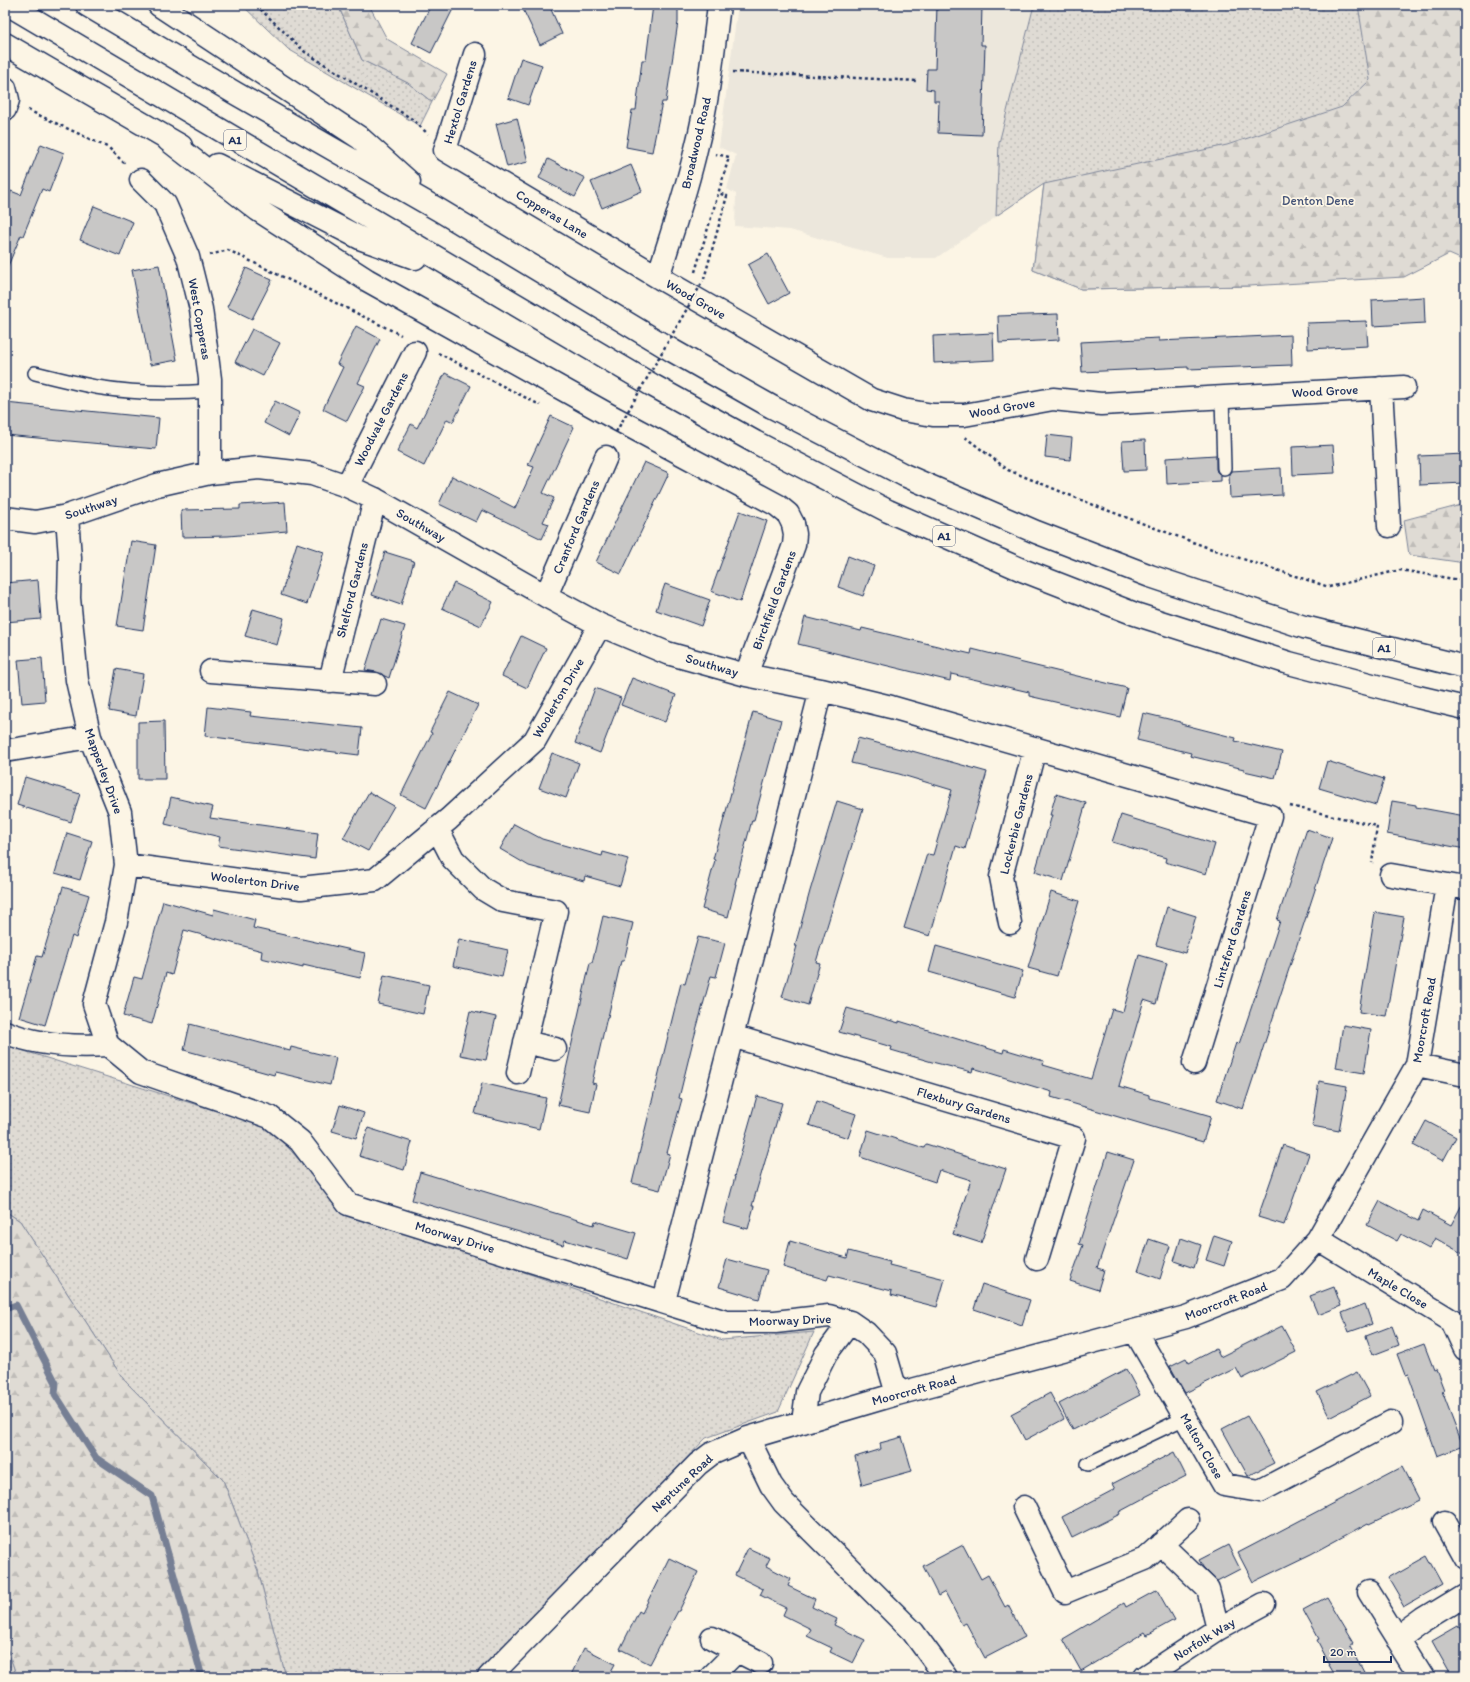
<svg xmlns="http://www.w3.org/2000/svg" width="1470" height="1682" font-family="Itim,sans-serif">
<defs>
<pattern id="grass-dots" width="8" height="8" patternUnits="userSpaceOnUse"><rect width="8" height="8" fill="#dfdbd4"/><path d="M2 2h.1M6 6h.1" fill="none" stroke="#bfbcb8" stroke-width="1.8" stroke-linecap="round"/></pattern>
<pattern id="forest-firs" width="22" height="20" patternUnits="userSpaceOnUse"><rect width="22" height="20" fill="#dfdbd4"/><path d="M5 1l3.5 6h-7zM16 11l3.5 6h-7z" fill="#bfbcb8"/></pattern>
</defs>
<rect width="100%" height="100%" fill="#fcf5e5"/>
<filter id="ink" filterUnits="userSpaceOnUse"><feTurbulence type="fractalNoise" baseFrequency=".025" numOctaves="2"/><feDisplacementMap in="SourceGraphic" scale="8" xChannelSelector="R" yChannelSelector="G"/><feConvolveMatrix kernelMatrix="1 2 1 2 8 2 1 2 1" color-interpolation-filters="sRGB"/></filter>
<g filter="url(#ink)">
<path fill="#ece7dc" d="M 738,5 L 1358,5 L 1044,184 L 936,258 L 888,258 L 790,230 L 735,226 L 736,194 L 727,189 L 736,155 L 719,147 Z"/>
<path fill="url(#grass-dots)" stroke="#7d8599" d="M 242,5 L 285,5 L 288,7 L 317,7 L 319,5 L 338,5 L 362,60 L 408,83 L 432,102 L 420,126 L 288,49 Z
M 1034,5 L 1465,5 L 1249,286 L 1081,289 L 1033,270 L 1044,184 L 996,216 L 999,143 Z
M 5,1045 L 271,1128 L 343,1210 L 722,1340 L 814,1332 L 778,1412 L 706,1438 L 476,1677 L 286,1677 L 258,1571 L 223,1480 L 124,1380 L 20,1221 L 5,1211 Z
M 5,1642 L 17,1677 L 5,1677 Z"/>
<path fill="url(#forest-firs)" stroke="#7d8599" d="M 338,5 L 369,5 L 387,39 L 447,74 L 432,102 L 408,83 L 362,60 Z
M 1358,5 L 1465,5 L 1465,261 L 1449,254 L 1404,277 L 1249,286 L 1081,289 L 1033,270 L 1044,184 L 1227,145 L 1342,107 L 1370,80 Z
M 1465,504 L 1465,563 L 1409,555 L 1404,520 Z
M 5,1211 L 20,1221 L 124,1380 L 223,1480 L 258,1571 L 286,1677 L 17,1677 L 5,1642 Z"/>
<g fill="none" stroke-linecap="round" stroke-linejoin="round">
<path stroke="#767f94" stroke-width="7" d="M 5,1309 L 16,1305 L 56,1383 L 55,1394 L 96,1458 L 152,1496 L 202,1677"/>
</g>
<path fill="#c8c7c6" stroke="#1b2f5e" d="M 431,5 L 455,5 L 431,53 L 412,43 Z
M 521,5 L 549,5 L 562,34 L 540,45 Z
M 653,5 L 678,5 L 678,22 L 666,102 L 662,102 L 652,152 L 626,147 L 632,110 L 636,110 L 642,60 L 646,60 Z
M 937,5 L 982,5 L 981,45 L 985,45 L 982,135 L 938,133 L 939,101 L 934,101 L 934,90 L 926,89 L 927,69 L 935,69 Z
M 521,58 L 542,65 L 528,105 L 508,98 Z
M 517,118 L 528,162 L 507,167 L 496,124 Z
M 41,144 L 64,153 L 49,192 L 42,189 L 23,236 L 21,235 L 5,273 L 5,207 L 11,191 L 21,195 Z
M 548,159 L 585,178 L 575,197 L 539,178 Z
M 631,165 L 642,191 L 602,208 L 591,182 Z
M 94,206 L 133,222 L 120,256 L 80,240 Z
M 768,254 L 789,293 L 769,304 L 748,265 Z
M 159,265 L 177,360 L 150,365 L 132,270 Z
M 246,268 L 272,280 L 252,319 L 227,307 Z
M 1424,297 L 1425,323 L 1373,326 L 1372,300 Z
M 1058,314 L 1059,340 L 999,343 L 998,316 Z
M 1366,321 L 1368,346 L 1308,349 L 1307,323 Z
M 356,326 L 380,339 L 358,383 L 365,386 L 347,421 L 323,409 L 343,367 L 337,364 Z
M 252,329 L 280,343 L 263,376 L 235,362 Z
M 993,333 L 994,360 L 934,363 L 933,336 Z
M 1291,335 L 1292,365 L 1188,369 L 1188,367 L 1082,372 L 1080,342 L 1159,338 L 1159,341 Z
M 445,373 L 471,386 L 453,422 L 447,419 L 424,466 L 397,452 L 411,424 L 417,428 Z
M 275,401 L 300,413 L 289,436 L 264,423 Z
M 5,403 L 159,418 L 156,449 L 5,435 Z
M 551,416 L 574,427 L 543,493 L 554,498 L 543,522 L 549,524 L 542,539 L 482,510 L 476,522 L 439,504 L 452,476 L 515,508 L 534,467 L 528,465 Z
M 1047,435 L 1072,438 L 1070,460 L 1045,457 Z
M 1145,440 L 1146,470 L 1124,471 L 1122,441 Z
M 1333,445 L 1335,473 L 1293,475 L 1292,447 Z
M 1465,454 L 1465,483 L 1420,485 L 1419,456 Z
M 1216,455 L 1216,469 L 1217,472 L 1221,475 L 1221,481 L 1167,484 L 1166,458 Z
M 644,462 L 669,473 L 621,574 L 596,562 Z
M 1281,468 L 1282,495 L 1230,498 L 1229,474 L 1231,471 Z
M 285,502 L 287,531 L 228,536 L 182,537 L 181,510 L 240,509 L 240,505 Z
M 740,511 L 767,521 L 740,602 L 711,591 Z
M 131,541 L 156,545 L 143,630 L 117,626 Z
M 297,543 L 324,552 L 307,604 L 281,595 Z
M 385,552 L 414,561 L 401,605 L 372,595 Z
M 848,556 L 874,566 L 863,596 L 838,587 Z
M 38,580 L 41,619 L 5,622 L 5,583 Z
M 454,583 L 493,602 L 481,626 L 442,608 Z
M 665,584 L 710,600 L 701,626 L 656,610 Z
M 253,609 L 284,618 L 277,645 L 245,636 Z
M 805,617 L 861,631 L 862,628 L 971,654 L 972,649 L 1020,661 L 1019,662 L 1127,688 L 1120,717 L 1029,696 L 1029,692 L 951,674 L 950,681 L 798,644 Z
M 381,619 L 405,626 L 389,678 L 376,672 L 365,670 Z
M 521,636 L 546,648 L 527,688 L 502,676 Z
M 42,658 L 45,701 L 22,703 L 18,660 Z
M 116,669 L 143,674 L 136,716 L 109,711 Z
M 632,678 L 676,695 L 665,722 L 621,705 Z
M 595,688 L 621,698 L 600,753 L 575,743 Z
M 450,692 L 478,705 L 426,808 L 401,795 L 432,733 L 430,732 Z
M 208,707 L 251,712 L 250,716 L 362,728 L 359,755 L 205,736 Z
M 753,712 L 781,720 L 754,820 L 752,820 L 735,884 L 736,884 L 728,917 L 702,909 L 715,860 L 713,859 Z
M 1143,713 L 1181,722 L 1181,724 L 1236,738 L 1235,741 L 1282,752 L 1275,778 L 1244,771 L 1244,769 L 1190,756 L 1191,753 L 1137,740 Z
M 164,721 L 165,779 L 138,779 L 138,722 Z
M 858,738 L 912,752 L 912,751 L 987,772 L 965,849 L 956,846 L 930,936 L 904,928 L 927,854 L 933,855 L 952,790 L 899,774 L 851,763 Z
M 552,753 L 579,763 L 566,798 L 539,788 Z
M 1327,761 L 1384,779 L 1376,805 L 1319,788 Z
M 25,777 L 80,794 L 71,822 L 17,805 Z
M 369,792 L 394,806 L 368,851 L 343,838 Z
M 1056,794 L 1086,803 L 1063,881 L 1035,872 L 1052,815 L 1050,815 Z
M 171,797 L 213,807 L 210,818 L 318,833 L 315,859 L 218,846 L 220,837 L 165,824 Z
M 837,801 L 863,809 L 816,962 L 820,963 L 808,1005 L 782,997 L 797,946 L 795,946 L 810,891 Z
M 1392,801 L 1416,805 L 1416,807 L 1465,816 L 1465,849 L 1387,834 Z
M 1121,815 L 1215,844 L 1206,874 L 1165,862 L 1166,858 L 1112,842 Z
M 514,824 L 542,839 L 602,856 L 603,852 L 628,859 L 620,886 L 585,876 L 584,881 L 529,866 L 500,849 Z
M 1307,829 L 1332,838 L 1243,1109 L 1217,1100 L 1236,1043 L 1239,1044 L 1260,982 L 1280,921 L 1277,920 Z
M 67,833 L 92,841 L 80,880 L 55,873 Z
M 63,887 L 89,895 L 76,938 L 72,936 L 45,1025 L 19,1017 L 37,956 L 42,957 Z
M 1051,892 L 1079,901 L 1057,976 L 1028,968 Z
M 163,901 L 213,915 L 214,909 L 255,920 L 253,928 L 365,953 L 360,978 L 303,965 L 303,968 L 261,958 L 262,951 L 184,930 L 172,975 L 166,973 L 152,1024 L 123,1016 L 134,977 L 142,979 Z
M 1167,907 L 1196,916 L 1185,953 L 1156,945 Z
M 1375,912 L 1404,917 L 1386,1016 L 1359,1012 Z
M 603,916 L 633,923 L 624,961 L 621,961 L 608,1017 L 607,1017 L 592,1083 L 596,1084 L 590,1112 L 558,1105 L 590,963 L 592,963 Z
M 698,937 L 725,943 L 716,977 L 711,976 L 692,1045 L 679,1098 L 682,1099 L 667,1153 L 670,1154 L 660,1190 L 632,1183 L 681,983 L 685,984 Z
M 459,939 L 508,950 L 502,977 L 453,966 Z
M 936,946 L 1023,971 L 1015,997 L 929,972 Z
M 1139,955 L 1167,963 L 1156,1004 L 1144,1000 L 1119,1086 L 1149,1095 L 1149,1098 L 1211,1116 L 1203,1142 L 1051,1097 L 1052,1092 L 973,1068 L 972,1072 L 932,1062 L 891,1050 L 892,1047 L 839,1032 L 847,1008 L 899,1023 L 899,1021 L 1003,1053 L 1004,1049 L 1044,1061 L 1043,1065 L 1091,1079 L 1112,1009 L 1123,1012 Z
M 384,975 L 429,985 L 423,1014 L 378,1004 Z
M 470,1011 L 496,1017 L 486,1060 L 460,1055 Z
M 190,1024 L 290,1051 L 291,1047 L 336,1058 L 330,1085 L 275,1072 L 274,1075 L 184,1050 Z
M 1343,1025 L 1371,1030 L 1364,1073 L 1336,1068 Z
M 1319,1081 L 1347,1086 L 1339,1131 L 1312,1126 Z
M 482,1083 L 546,1098 L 539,1129 L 475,1114 Z
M 757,1096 L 782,1103 L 752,1206 L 754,1206 L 748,1229 L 723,1222 L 735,1177 L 734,1177 Z
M 817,1101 L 856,1114 L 848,1138 L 809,1125 Z
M 340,1105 L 364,1113 L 356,1138 L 332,1131 Z
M 1426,1121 L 1456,1137 L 1443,1161 L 1413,1145 Z
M 368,1128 L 412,1142 L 404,1170 L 359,1156 Z
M 868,1130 L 924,1148 L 926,1144 L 1006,1169 L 981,1243 L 953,1234 L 971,1180 L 939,1170 L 935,1182 L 860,1157 Z
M 1283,1145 L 1309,1154 L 1284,1225 L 1258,1217 Z
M 1108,1152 L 1134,1160 L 1097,1268 L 1104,1270 L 1098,1290 L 1070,1281 L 1083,1245 L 1079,1244 Z
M 420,1172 L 594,1225 L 595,1221 L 636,1233 L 628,1259 L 565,1240 L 563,1245 L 412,1200 Z
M 1465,1199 L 1465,1255 L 1435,1238 L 1429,1249 L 1401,1234 L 1397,1241 L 1367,1225 L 1380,1201 L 1418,1221 L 1423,1210 L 1451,1225 Z
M 1214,1235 L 1232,1241 L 1224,1266 L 1206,1260 Z
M 1181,1238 L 1201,1245 L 1194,1268 L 1174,1261 Z
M 1149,1239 L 1170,1246 L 1160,1279 L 1138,1271 Z
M 790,1241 L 847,1258 L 849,1251 L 890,1262 L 889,1265 L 945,1279 L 937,1307 L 891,1295 L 892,1291 L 829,1275 L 827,1280 L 783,1267 Z
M 727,1259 L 767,1270 L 759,1299 L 719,1287 Z
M 982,1284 L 1030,1300 L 1022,1325 L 974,1309 Z
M 1334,1287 L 1341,1306 L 1318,1315 L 1310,1296 Z
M 1365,1304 L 1372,1324 L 1349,1332 L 1342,1313 Z
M 1282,1326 L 1296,1352 L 1242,1379 L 1236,1368 L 1185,1393 L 1170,1366 L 1186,1358 L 1189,1363 L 1216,1349 L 1220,1357 Z
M 1392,1326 L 1399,1345 L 1373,1355 L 1366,1336 Z
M 1424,1344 L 1434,1370 L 1436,1369 L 1444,1390 L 1442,1391 L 1463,1446 L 1437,1456 L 1408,1374 L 1405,1375 L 1397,1354 Z
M 1126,1369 L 1140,1395 L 1073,1430 L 1059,1404 Z
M 1357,1372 L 1370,1396 L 1330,1417 L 1317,1392 Z
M 1050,1393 L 1064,1419 L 1025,1440 L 1011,1414 Z
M 1247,1416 L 1274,1463 L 1248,1476 L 1222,1429 Z
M 902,1437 L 912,1471 L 862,1485 L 855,1457 L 881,1449 L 880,1443 Z
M 1174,1452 L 1186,1476 L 1145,1497 L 1145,1498 L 1119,1512 L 1120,1514 L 1072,1538 L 1062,1517 L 1115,1489 L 1112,1484 Z
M 1402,1467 L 1419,1500 L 1369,1524 L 1368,1523 L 1311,1554 L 1253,1582 L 1238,1553 Z
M 963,1545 L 981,1579 L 988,1575 L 1005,1607 L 1008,1605 L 1025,1637 L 985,1658 L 966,1623 L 962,1625 L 945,1592 L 938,1596 L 923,1566 Z
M 1228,1545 L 1240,1569 L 1217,1581 L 1203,1567 L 1199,1560 Z
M 748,1548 L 770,1558 L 766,1566 L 791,1579 L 788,1586 L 815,1599 L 812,1607 L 837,1619 L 834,1625 L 865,1640 L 853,1663 L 830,1652 L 832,1648 L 807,1636 L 811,1629 L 783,1615 L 786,1608 L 760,1595 L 763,1589 L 735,1575 Z
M 1427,1556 L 1443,1585 L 1405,1607 L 1388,1578 Z
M 669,1558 L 698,1572 L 679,1611 L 678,1611 L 650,1664 L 620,1649 L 639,1611 L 642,1613 Z
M 1157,1590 L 1174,1620 L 1147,1635 L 1145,1632 L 1081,1671 L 1063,1639 L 1124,1603 L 1126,1607 Z
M 1327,1597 L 1354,1642 L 1350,1645 L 1367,1677 L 1336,1677 L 1329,1665 L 1330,1665 L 1317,1640 L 1319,1639 L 1303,1610 Z
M 1458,1626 L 1465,1638 L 1465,1677 L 1452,1677 L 1432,1641 Z
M 584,1648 L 615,1664 L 608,1677 L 570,1677 Z"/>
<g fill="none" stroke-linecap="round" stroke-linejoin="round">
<g stroke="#1b2f5e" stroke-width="16">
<path id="lane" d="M 35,373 C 55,378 75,383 96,387 C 133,393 172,394 210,391
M 1222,397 L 1224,468
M 1088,1464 L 1185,1418"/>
</g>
<g stroke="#1b2f5e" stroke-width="25">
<path id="street" d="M 475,54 L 445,150 L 658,277 L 872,400 L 903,410 L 933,415 L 964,415 L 1053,399 L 1101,404 L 1404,387
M 5,88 L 8,100 L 5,109
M 141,180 L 165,204 L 188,257 L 201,309 L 210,379 L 210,473
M 658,277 C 671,235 686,193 696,149 C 708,102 713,53 719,5
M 1381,388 L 1389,526
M 347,486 L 415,352
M 67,516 L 70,558 L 69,598 L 77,680 L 90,737 L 120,812 L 126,865 L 116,922 L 94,1004 L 108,1045
M 5,518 L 35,522 L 67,516 L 157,485 L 210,473 L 259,468 L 312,474 L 347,486 L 375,499 L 546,596 L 600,625 L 667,653 L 746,675 L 821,690 L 891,707 L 1270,816 L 1194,1063
M 546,596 L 606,457
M 211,671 L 375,684
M 746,675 L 794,545 L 795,534 L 793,524
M 330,681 L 375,499
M 5,751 L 90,737
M 437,828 L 453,859 L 483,889 L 503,901 L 556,911 L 518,1073
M 126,865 L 301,888 L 375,880 L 449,819 L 535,740 L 600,625
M 1391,875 L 1465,888
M 1010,923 L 1001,877 L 1035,748
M 5,1032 C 36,1045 75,1047 108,1045
M 732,1036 L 1074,1138 L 1037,1259
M 525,1042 L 555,1049
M 108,1045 L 141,1072 L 270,1117 L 300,1141 L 348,1204 L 726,1322 L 775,1322 L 829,1316 L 850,1322 L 866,1333 L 885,1353 L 897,1394
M 1417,1065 L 1465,1075
M 1318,1239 L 1452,1321 L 1465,1349
M 664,1301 L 821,690
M 1135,1331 L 1224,1485 L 1260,1491 L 1391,1422
M 803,1422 L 807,1392 L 826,1354 L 850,1322
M 748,1438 L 771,1485 L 784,1503 L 913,1632 L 946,1677
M 1024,1507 L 1065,1592 L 1145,1559 L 1188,1520
M 1445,1522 L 1465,1558
M 1161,1544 L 1208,1589 L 1218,1629
M 1369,1592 L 1422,1677
M 712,1638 L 761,1663
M 1398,1639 L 1424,1620 L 1465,1595
M 489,1677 L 698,1464 L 711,1454 L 748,1438 L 897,1394 L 1186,1317 L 1282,1279 L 1318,1239 L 1417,1065 L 1447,885
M 711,1677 L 737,1651
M 1145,1677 L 1218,1629 L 1264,1604"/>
</g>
<g stroke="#1b2f5e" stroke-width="25">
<path id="highway" d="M 9,5 L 652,385 L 755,442 L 888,511 L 1022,570 L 1135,614 L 1289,663 L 1418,697 L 1465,708
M 87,5 L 235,93 L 439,210 L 673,351 L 772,407 L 904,475 L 1036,532 L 1150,576 L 1304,627 L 1465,667
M 159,5 L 360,138 L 409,182
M 5,44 L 181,146
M 168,140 L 258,210 L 367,280 L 609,415 L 777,505 L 788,514 L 793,524
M 217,165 L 362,239 L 415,258"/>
</g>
<path stroke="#1b2f5e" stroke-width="2.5" stroke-dasharray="3 3" stroke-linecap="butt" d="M 256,5 L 305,52 L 412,119 L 428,134
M 733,72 L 918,81
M 28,110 L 109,148 L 125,164
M 210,255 L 228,250 L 401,335
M 695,272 L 729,157 L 716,154
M 704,279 L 727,196 L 718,193
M 438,353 L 540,405
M 965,437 L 1008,470 L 1101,508 L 1209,548 L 1329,587 L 1400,570 L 1465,581
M 1290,806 L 1377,826 L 1372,863"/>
<use href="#lane" stroke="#fcf5e5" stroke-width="13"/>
<use href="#street" stroke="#fcf5e5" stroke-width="22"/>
<use href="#highway" stroke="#fcf5e5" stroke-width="22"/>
<path stroke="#1b2f5e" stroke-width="2.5" stroke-dasharray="3 3" stroke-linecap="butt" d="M 616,432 L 703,281"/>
</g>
</g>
<g text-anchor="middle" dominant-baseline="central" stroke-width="3.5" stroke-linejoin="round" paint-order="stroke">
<g fill="#fcf5e5" stroke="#5e6a86" stroke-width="1">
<rect x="224" y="130" width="22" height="20" rx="3"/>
<rect x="933" y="526" width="22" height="20" rx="3"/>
<rect x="1373" y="638" width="22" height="20" rx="3"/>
</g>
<g font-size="12" font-weight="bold" fill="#1b2f5e">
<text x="235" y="140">A1</text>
<text x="944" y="536">A1</text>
<text x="1384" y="648">A1</text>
</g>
<g font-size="13" fill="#1b2f5e" stroke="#fcf5e5">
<text transform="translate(460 102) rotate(-73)">Hextol Gardens</text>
<text transform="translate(696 143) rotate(-77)">Broadwood Road</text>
<text transform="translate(552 214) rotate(31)">Copperas Lane</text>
<text transform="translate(696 299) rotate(30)">Wood Grove</text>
<text transform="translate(200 319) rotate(80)">West Copperas</text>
<text transform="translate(1325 391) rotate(-3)">Wood Grove</text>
<text transform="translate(1002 408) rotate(-10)">Wood Grove</text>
<text transform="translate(381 419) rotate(-63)">Woodvale Gardens</text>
<text transform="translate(91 507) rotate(-18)">Southway</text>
<text transform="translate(421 525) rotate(30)">Southway</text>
<text transform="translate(576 527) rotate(-67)">Cranford Gardens</text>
<text transform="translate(352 590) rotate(-76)">Shelford Gardens</text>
<text transform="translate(774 600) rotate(-70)">Birchfield Gardens</text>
<text transform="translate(712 665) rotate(16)">Southway</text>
<text transform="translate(558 698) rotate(-60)">Woolerton Drive</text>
<text transform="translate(104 771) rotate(70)">Mapperley Drive</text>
<text transform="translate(1016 824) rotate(-76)">Lockerbie Gardens</text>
<text transform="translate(255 881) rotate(7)">Woolerton Drive</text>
<text transform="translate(1232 939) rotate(-73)">Lintzford Gardens</text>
<text transform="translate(1424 1020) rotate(-80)">Moorcroft Road</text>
<text transform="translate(964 1105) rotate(17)">Flexbury Gardens</text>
<text transform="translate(455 1237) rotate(17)">Moorway Drive</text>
<text transform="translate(1398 1288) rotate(31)">Maple Close</text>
<text transform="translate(1226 1301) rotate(-21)">Moorcroft Road</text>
<text transform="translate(790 1320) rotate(-2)">Moorway Drive</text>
<text transform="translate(914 1390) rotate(-15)">Moorcroft Road</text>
<text transform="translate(1202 1446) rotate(60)">Malton Close</text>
<text transform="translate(682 1483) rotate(-43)">Neptune Road</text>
<text transform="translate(1204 1639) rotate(-32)">Norfolk Way</text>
</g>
<g font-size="13" fill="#425176" stroke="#fcf5e5">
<text x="1318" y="200">Denton Dene</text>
</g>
</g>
<rect width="1470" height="1682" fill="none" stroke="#fcf5e5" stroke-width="20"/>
<rect x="10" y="10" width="1450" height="1662" fill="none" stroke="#1b2f5e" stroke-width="1.5" filter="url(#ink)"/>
<path d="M1324 1656v6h67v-6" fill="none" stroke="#1b2f5e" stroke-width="2"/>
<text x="1330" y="1656" font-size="12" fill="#1b2f5e" stroke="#fcf5e5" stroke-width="3" paint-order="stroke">20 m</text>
</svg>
